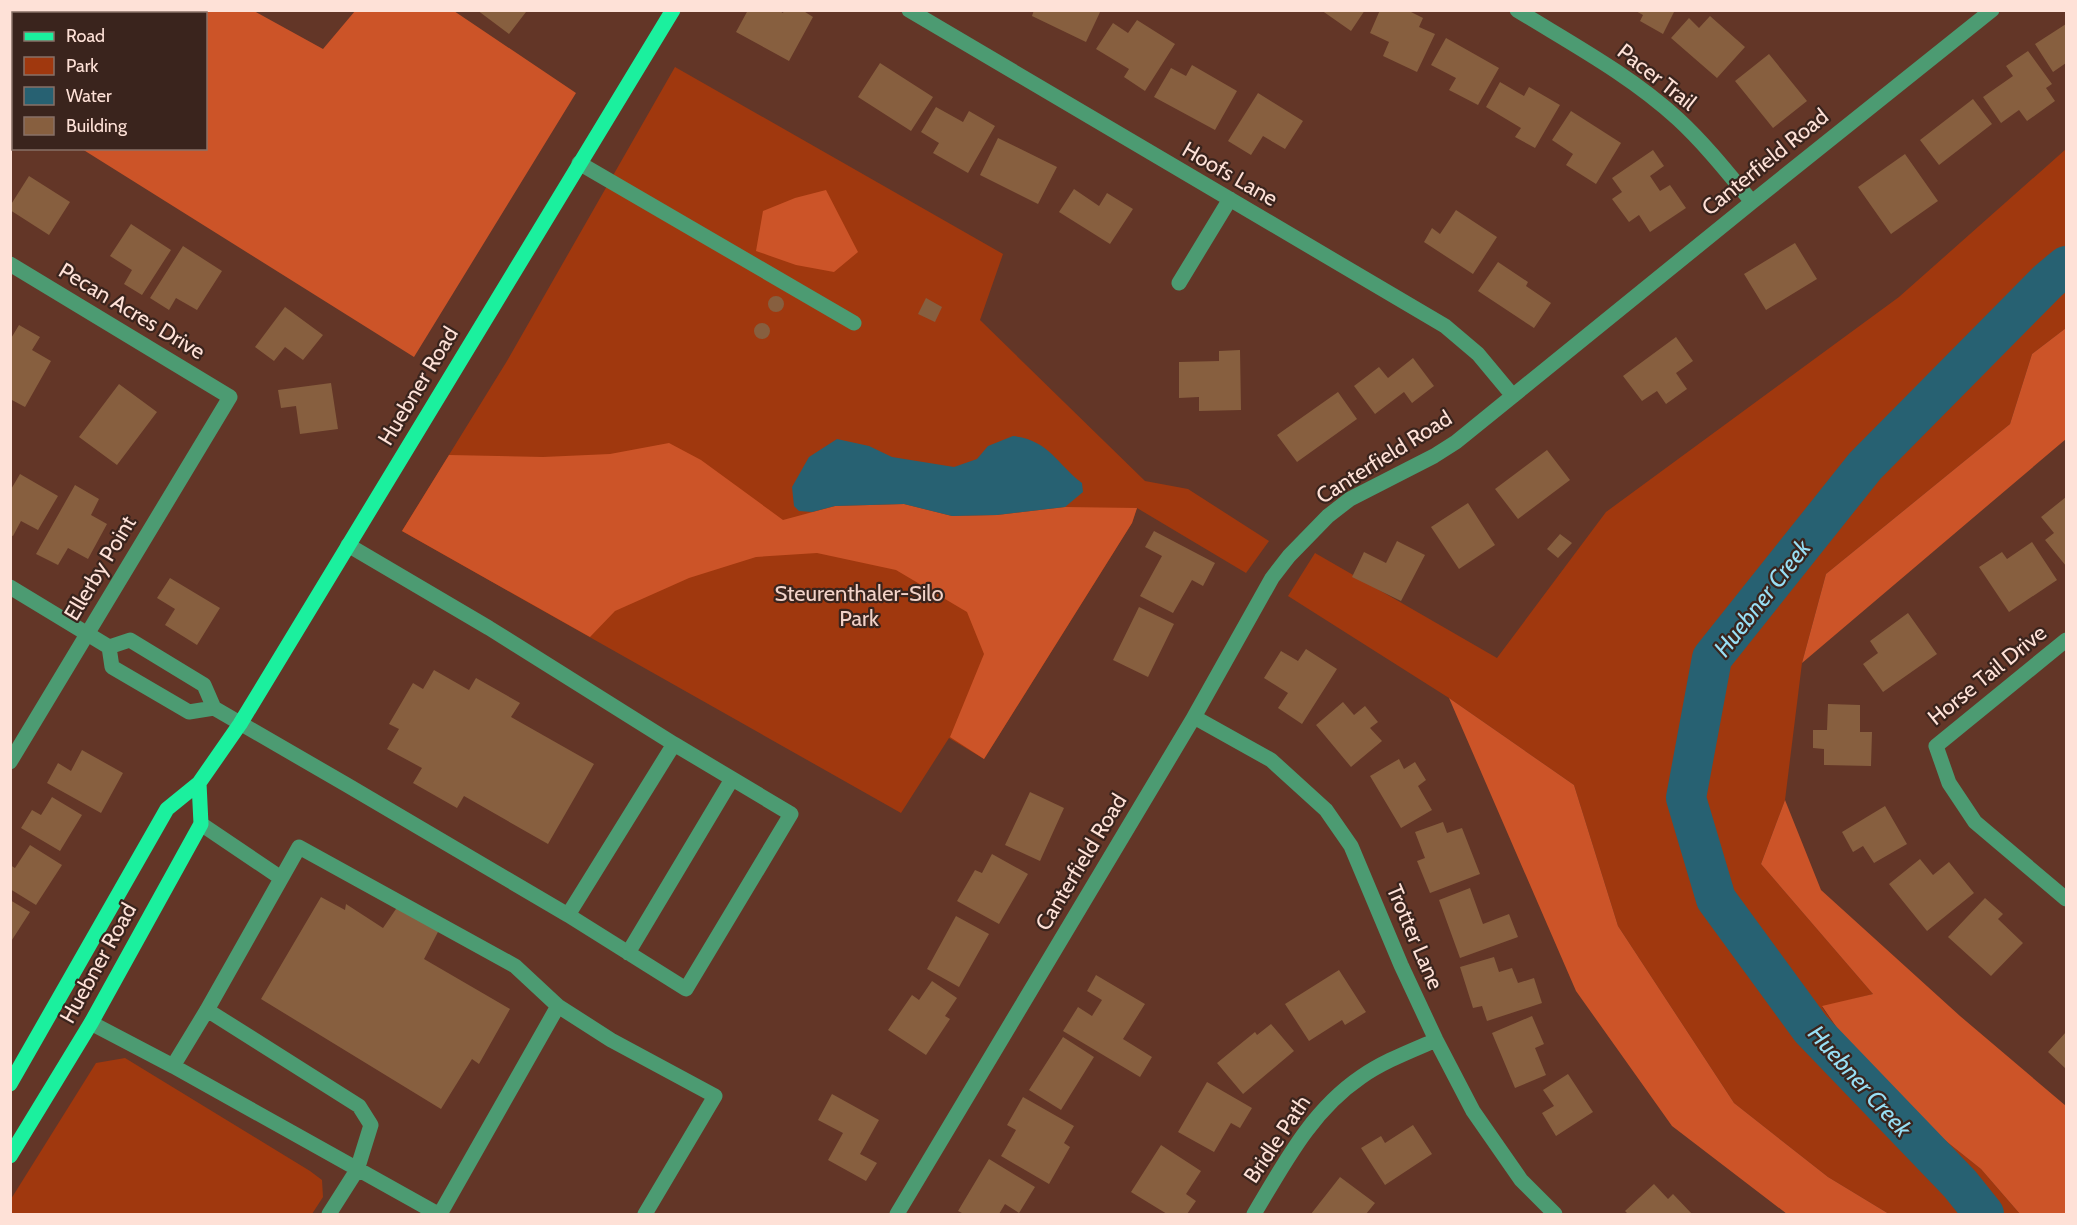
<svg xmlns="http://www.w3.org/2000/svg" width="2077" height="1225" font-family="Cabin,sans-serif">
<rect width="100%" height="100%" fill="#633627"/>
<path fill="#a0380e" d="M 675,67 L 1003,254 L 980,320 L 1145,481 L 1188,489 L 1269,541 L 1246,573 L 1137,508 L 1132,523 L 984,759 L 949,738 L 901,813 L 402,531 L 507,361 Z
M 2066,149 L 2066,328 L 2032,354 L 2010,424 L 1826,574 L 1802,663 L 1785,800 L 1761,864 L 1873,994 L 1822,1007 L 1877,1086 L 1981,1169 L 2020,1214 L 1889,1214 L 1828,1177 L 1734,1103 L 1618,926 L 1574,785 L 1449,698 L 1288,596 L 1315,553 L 1497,658 L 1606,512 L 1899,297 Z
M 125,1058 L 310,1171 L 322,1180 L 323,1197 L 312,1214 L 11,1214 L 11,1199 L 96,1063 Z"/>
<path fill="#cc5428" d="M 182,11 L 254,11 L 323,49 L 355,11 L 454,11 L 576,93 L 414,357 L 82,149 L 206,148 L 206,14 L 180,13 Z
M 826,190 L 858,252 L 834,272 L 796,265 L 756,251 L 763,211 L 795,198 Z
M 2066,328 L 2066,439 L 1802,663 L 1826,574 L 2010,424 L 2032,354 Z
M 669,443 L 701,460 L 783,520 L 835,506 L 904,504 L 952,516 L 997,515 L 1065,507 L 1137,508 L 1132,523 L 984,759 L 950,737 L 984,654 L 967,612 L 896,570 L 817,553 L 756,557 L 689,578 L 615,611 L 590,637 L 402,531 L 449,455 L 543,457 L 610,454 Z
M 1449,698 L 1574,785 L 1618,926 L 1734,1103 L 1828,1177 L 1889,1214 L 1787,1214 L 1672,1126 L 1576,991 Z
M 1785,800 L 1821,890 L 1960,1016 L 2066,1106 L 2066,1214 L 2020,1214 L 1981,1169 L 1877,1086 L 1822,1006 L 1873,994 L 1761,864 Z"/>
<path fill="#276172" d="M 1013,436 C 1049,440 1056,463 1082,483 L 1083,492 L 1065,507 L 997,515 L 952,516 L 904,504 L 835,506 L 812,512 L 799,511 L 794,506 L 792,487 L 809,457 L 837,439 L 869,446 L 892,457 L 954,467 L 977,459 L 988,446 Z"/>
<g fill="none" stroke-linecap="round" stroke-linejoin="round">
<path stroke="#276172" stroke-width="40" d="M 1984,1214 L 1960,1184 L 1811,1029 L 1716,899 L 1686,798 L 1712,658 L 1865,466 L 2048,281 L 2066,266"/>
</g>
<path fill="#875f3f" d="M 477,10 L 524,10 L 526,12 L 509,34 Z
M 748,10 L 778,10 L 783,13 L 784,10 L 802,10 L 813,17 L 789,61 L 736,32 Z
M 1034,10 L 1101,10 L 1086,42 L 1032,16 Z
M 1321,10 L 1365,10 L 1351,31 Z
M 1380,10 L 1407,10 L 1423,18 L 1419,27 L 1435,34 L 1417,72 L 1383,56 L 1389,42 L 1370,33 Z
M 1634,10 L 1675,10 L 1663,34 L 1640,21 L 1643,15 Z
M 1710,16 L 1745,47 L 1717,78 L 1671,38 L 1689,18 L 1699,28 Z
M 1137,20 L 1175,44 L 1145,91 L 1124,77 L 1129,69 L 1096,49 L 1113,23 L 1128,33 Z
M 2066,24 L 2066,63 L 2053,72 L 2035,44 Z
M 1446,38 L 1499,68 L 1478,105 L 1449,90 L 1456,78 L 1431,65 Z
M 2028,51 L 2052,84 L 2046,88 L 2055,101 L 2027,121 L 2019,110 L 2001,123 L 1983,97 L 2013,76 L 2006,66 Z
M 1769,54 L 1807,101 L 1773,128 L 1735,81 Z
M 880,63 L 933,97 L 911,131 L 858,97 Z
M 1192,65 L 1237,91 L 1215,130 L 1154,97 L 1171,68 L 1186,76 Z
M 1500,82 L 1524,96 L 1529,87 L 1560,105 L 1535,148 L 1515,137 L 1521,128 L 1486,107 Z
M 1258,93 L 1303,121 L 1285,149 L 1263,136 L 1251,155 L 1228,141 Z
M 1973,99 L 1992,124 L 1939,165 L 1920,140 Z
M 936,107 L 963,122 L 969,111 L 995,126 L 968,173 L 933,153 L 939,143 L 921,132 Z
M 1571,111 L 1621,143 L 1596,184 L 1566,165 L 1573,154 L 1552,140 Z
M 998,138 L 1057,167 L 1038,204 L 980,175 Z
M 1653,150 L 1664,166 L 1650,176 L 1660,191 L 1670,185 L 1686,208 L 1650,232 L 1639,215 L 1629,222 L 1612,199 L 1622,192 L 1612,178 Z
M 1905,154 L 1938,201 L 1891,234 L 1858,187 Z
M 29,176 L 70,202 L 49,235 L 10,210 L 10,206 Z
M 1074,189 L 1099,206 L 1107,193 L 1133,209 L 1110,244 L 1059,212 Z
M 1456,210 L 1497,237 L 1473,274 L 1424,242 L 1432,228 L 1440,234 Z
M 131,224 L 171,250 L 142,295 L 124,284 L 132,270 L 110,256 Z
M 1795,243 L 1817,279 L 1766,310 L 1744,274 Z
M 183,246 L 222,271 L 197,310 L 176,298 L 169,310 L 150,298 Z
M 1498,262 L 1528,282 L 1526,286 L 1551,303 L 1534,328 L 1478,291 Z
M768 304a8 8 0 1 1 16 0a8 8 0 1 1-16 0Z
M 926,298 L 942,307 L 935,322 L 918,314 Z
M 285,307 L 323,335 L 303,360 L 285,347 L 274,361 L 255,347 Z
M754 331a8 8 0 1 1 16 0a8 8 0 1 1-16 0Z
M 19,325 L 40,337 L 32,350 L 51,361 L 25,407 L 10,399 L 10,340 Z
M 1676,337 L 1693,361 L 1676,373 L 1687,389 L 1666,404 L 1657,391 L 1642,401 L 1623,376 Z
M 1240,350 L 1241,410 L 1199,411 L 1199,397 L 1179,398 L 1179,362 L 1219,361 L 1219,351 Z
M 1413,358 L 1434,386 L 1412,403 L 1404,392 L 1375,414 L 1354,386 L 1379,367 L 1388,378 Z
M 331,383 L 338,429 L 300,434 L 296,406 L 281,408 L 278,390 Z
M 119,384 L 157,412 L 117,465 L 79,437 Z
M 1338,392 L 1357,419 L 1297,462 L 1277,435 Z
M 1547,450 L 1570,480 L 1518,519 L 1495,489 Z
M 20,474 L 58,496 L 38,530 L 21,521 L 13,536 L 10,535 L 10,491 Z
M 75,485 L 99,499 L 91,515 L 107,524 L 88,559 L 68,548 L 58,565 L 36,554 Z
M 2066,497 L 2066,566 L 2045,540 L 2054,533 L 2041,517 Z
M 1468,503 L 1495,545 L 1459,569 L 1431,527 Z
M 1154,531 L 1215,563 L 1203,586 L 1192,580 L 1173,613 L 1140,596 L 1162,556 L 1145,547 Z
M 1560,534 L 1572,543 L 1558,558 L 1547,549 Z
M 1397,541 L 1425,555 L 1401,601 L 1352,577 L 1364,552 L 1386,563 Z
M 2032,542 L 2057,580 L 2009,612 L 1979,567 L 2002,552 L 2007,559 Z
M 170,578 L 220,608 L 197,645 L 165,625 L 175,609 L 157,598 Z
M 1139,607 L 1174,624 L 1148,677 L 1113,660 Z
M 1908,613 L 1937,654 L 1883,692 L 1863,664 L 1878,653 L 1870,641 Z
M 1306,649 L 1337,669 L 1302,724 L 1278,708 L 1288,693 L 1264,678 L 1281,651 L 1298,661 Z
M 434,670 L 469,690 L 476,678 L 520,703 L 511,717 L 594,764 L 548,844 L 464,796 L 457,808 L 413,783 L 422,768 L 387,749 L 399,729 L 389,724 L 413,683 L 423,689 Z
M 1343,702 L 1354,715 L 1365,706 L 1378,722 L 1370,728 L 1382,741 L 1351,767 L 1316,725 Z
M 1828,704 L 1860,705 L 1860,732 L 1872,732 L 1871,766 L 1824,765 L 1824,749 L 1813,748 L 1813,730 L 1827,730 Z
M 82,750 L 123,773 L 101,813 L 47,783 L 58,763 L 71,771 Z
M 1399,759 L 1404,769 L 1415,762 L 1426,780 L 1418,786 L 1432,810 L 1401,828 L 1370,776 Z
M 1030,792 L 1064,808 L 1040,861 L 1005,845 Z
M 52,797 L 82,815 L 60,851 L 21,828 L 32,810 L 41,815 Z
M 1885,806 L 1907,844 L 1874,863 L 1863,846 L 1853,852 L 1842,832 Z
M 1443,822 L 1447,833 L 1462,828 L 1480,874 L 1430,893 L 1417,861 L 1425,858 L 1415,832 Z
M 30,845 L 62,865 L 36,905 L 10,889 L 10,865 L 15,868 Z
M 992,854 L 1028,874 L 999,924 L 957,901 L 975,870 L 982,873 Z
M 1920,859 L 1933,875 L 1949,862 L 1974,893 L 1927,931 L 1889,884 Z
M 1470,888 L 1483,924 L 1509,914 L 1518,937 L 1460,958 L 1439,900 Z
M 321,897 L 345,910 L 346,904 L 383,928 L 398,906 L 439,930 L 424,959 L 510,1009 L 479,1064 L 472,1059 L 441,1109 L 261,999 Z
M 1985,898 L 2003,914 L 1998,919 L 2023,943 L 1991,976 L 1948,937 Z
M 10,900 L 30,912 L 10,943 Z
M 956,916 L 989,934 L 959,987 L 927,969 Z
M 1494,957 L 1499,972 L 1512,968 L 1518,983 L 1534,978 L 1542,1003 L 1487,1021 L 1482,1006 L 1473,1008 L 1460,967 Z
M 1339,970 L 1366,1012 L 1345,1025 L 1342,1020 L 1309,1041 L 1285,1004 Z
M 1096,975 L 1145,1004 L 1123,1039 L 1152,1057 L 1140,1077 L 1063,1031 L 1078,1007 L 1092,1016 L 1102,1000 L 1087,991 Z
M 932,981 L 957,998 L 945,1016 L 950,1019 L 926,1055 L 888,1030 L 912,995 L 919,1000 Z
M 1532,1016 L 1544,1044 L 1535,1048 L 1546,1075 L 1515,1088 L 1492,1033 Z
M 1271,1024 L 1294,1051 L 1243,1094 L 1217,1063 L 1255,1032 L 1257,1035 Z
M 2066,1032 L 2066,1069 L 2048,1052 Z
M 1063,1037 L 1094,1057 L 1061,1110 L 1029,1090 Z
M 1568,1074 L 1593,1112 L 1556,1136 L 1542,1113 L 1554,1106 L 1543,1090 Z
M 1207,1082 L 1252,1108 L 1240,1128 L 1231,1123 L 1214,1152 L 1178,1132 Z
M 832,1094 L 879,1120 L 860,1154 L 877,1163 L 866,1181 L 828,1160 L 843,1133 L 818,1120 Z
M 1023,1097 L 1074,1126 L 1064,1143 L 1070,1147 L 1049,1184 L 1001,1156 L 1016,1130 L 1007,1125 Z
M 1413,1125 L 1432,1154 L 1385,1185 L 1361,1148 L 1381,1136 L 1385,1143 Z
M 1161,1145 L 1201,1171 L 1186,1194 L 1196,1201 L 1187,1214 L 1167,1214 L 1131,1192 Z
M 989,1159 L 1035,1187 L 1019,1213 L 1005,1204 L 999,1214 L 964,1214 L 958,1211 Z
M 1340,1177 L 1375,1203 L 1366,1214 L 1311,1214 Z
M 1654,1184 L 1668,1199 L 1673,1194 L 1692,1214 L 1628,1214 L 1625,1211 Z"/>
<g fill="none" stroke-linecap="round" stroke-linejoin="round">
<path stroke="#4c9b72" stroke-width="15" d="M 909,10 L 1445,326 L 1478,354 L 1513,396
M 1517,10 C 1572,44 1630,75 1678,119 C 1705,144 1728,173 1752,202
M 579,163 L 854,323
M 10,264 L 230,397 L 10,762
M 1179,283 L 1230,199
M 10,587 L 109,647
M 2066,640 L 1936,746 L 1949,783 L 1975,822 L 2066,899
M 109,647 L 130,640 L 204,685 L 214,708 L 347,785 L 568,915 L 674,744 L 489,628 L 348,545
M 109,647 L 112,667 L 189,712 L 214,708
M 1194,717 L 1271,760 L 1326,810 L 1351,846 L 1401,965 L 1436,1040 L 1473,1111 L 1521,1180 L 1555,1214
M 201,824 L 281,878
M 568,915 L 686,989 L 791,814 L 674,744
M 628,953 L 732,779
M 207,1010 L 359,1106 L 371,1125 L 357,1170 L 329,1214
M 91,1023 L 173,1066
M 438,1214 L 173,1066 L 207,1010 L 299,847 L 515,966 L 558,1006 L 611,1040 L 715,1096 L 645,1214
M 440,1214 L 558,1006
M 897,1214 L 1194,717 L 1272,578 L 1289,556 L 1328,516 L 1350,499 L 1434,456 L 1456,442 L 1752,202 L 1992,10
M 1254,1214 C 1284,1164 1311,1111 1361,1077 C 1384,1061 1411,1051 1436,1040"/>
<path stroke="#1bf09e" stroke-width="15" d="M 10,1084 L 167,809 L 199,783 L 240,724 L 673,10
M 10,1156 L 91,1023 L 201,824 L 199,783"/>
</g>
<g text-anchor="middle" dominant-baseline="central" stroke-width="4.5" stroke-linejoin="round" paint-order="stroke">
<g font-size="22" fill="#fee1d7" stroke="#3a241d">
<text transform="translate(1657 77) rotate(38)">Pacer Trail</text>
<text transform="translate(1765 162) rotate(-39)">Canterfield Road</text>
<text transform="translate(1230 174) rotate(30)">Hoofs Lane</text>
<text transform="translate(132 311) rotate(31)">Pecan Acres Drive</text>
<text transform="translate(418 386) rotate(-59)">Huebner Road</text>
<text transform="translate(1384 457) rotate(-32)">Canterfield Road</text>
<text transform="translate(100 568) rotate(-59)">Ellerby Point</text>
<text transform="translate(1987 675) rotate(-39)">Horse Tail Drive</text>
<text transform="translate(1081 862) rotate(-59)">Canterfield Road</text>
<text transform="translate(1415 937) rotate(67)">Trotter Lane</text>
<text transform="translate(98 963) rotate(-61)">Huebner Road</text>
<text transform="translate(1277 1139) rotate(-56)">Bridle Path</text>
</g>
<g font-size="22" fill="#f2d2c8" stroke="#3a241d">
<text x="859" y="593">Steurenthaler-Silo<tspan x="859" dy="25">Park</tspan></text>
</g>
<g font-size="24" font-style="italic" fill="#98dff5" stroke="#3a241d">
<text transform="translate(1762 598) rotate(-52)">Huebner Creek</text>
<text transform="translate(1860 1081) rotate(48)">Huebner Creek</text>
</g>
</g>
<rect width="2077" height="1225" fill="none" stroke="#fee1d7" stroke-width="24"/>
<rect x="12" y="12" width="195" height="138" fill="#3a241d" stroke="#887067" stroke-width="1.5"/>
<rect x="24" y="32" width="30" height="9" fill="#1bf09e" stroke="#887067" stroke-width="1.5"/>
<text x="66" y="42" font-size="18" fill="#fee1d7">Road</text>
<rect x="24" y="57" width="30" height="18" fill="#a0380e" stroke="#887067" stroke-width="1.5"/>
<text x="66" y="72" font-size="18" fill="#fee1d7">Park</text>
<rect x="24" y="87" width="30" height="18" fill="#276172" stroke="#887067" stroke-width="1.5"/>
<text x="66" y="102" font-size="18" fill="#fee1d7">Water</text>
<rect x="24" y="117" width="30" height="18" fill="#875f3f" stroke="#887067" stroke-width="1.5"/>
<text x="66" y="132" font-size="18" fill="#fee1d7">Building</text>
</svg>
